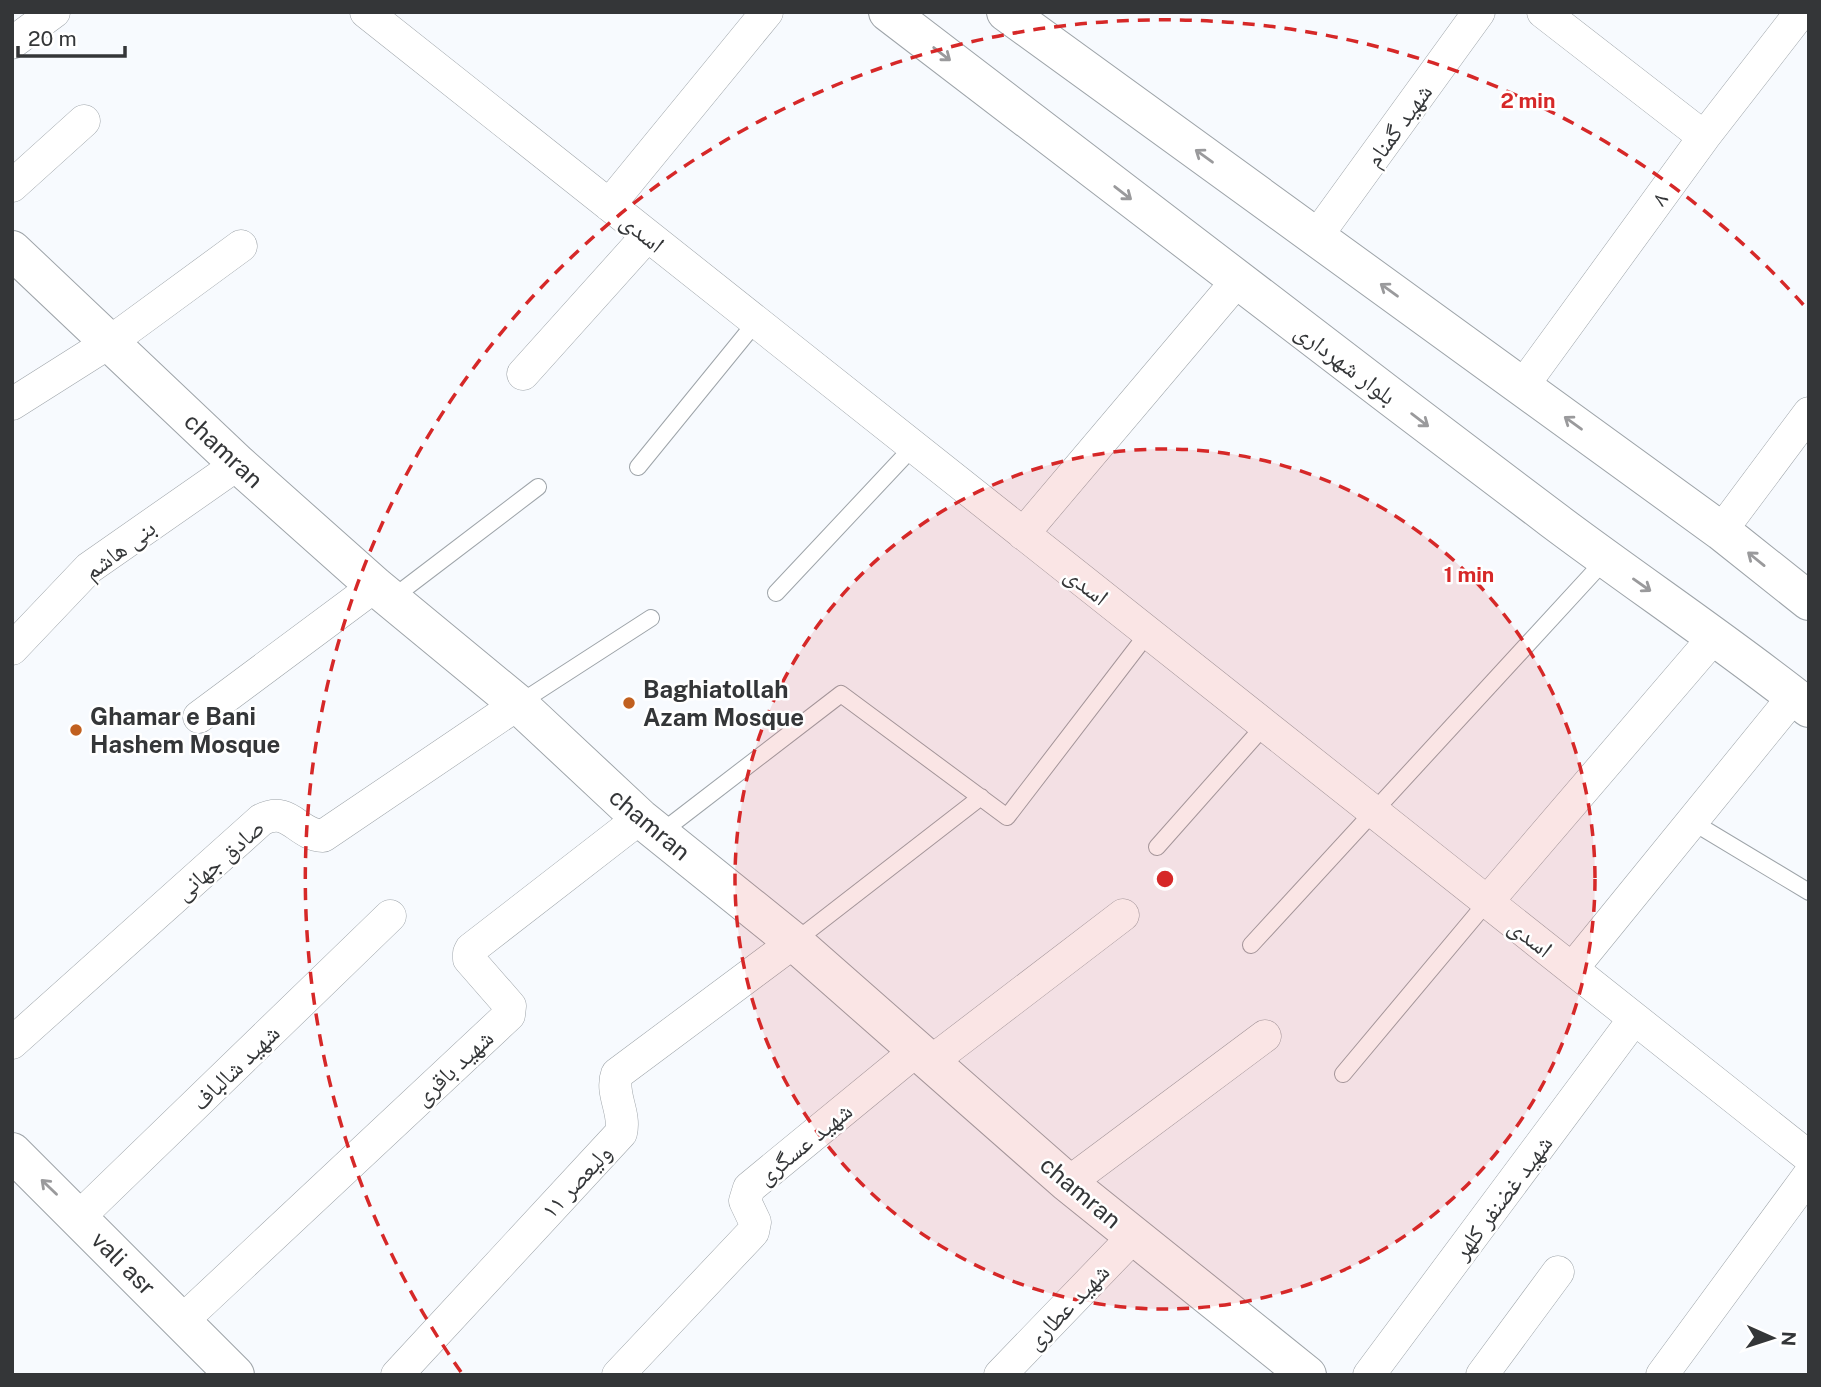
<svg xmlns="http://www.w3.org/2000/svg" width="1821" height="1387" font-family="'Public Sans','Noto Naskh Arabic',sans-serif">
<rect width="100%" height="100%" fill="#f7fafe"/>
<g fill="none" stroke-linecap="round" stroke-linejoin="round">
<g stroke="#9ea4a9" stroke-width="18">
<path id="service" d="M 638,467 L 756,322
M 776,593 L 913,447
M 391,599 L 538,487
M 518,704 L 651,618
M 1691,821 L 1809,892
M 659,834 L 841,694 L 1007,817 L 1148,633
M 1157,847 L 1265,725
M 794,942 L 981,797
M 1251,945 L 1605,560
M 1343,1074 L 1487,902"/>
</g>
<g stroke="#9ea4a9" stroke-width="33">
<path id="minor" d="M 366,12 L 1809,1157
M 1543,12 L 1704,137
M 12,43 L 54,12
M 12,186 L 84,121
M 609,205 L 767,12
M 1316,237 L 1479,12
M 523,374 L 647,236
M 1522,387 L 1704,137 L 1801,12
M 12,404 L 110,342 L 241,246
M 1721,531 L 1809,413
M 1023,534 L 1237,281
M 12,649 L 89,568 L 238,464
M 199,717 L 375,586
M 1487,902 L 1715,636
M 1572,969 L 1794,696
M 12,1043 L 261,820 C 290,805 297,835 323,836 L 518,704
M 932,1061 L 1123,915
M 1068,1183 L 1265,1036
M 79,1217 L 390,916
M 182,1321 L 509,1015 L 510,1006 L 469,959 L 469,953 L 471,949 L 640,818
M 397,1375 L 621,1133 C 626,1113 610,1093 617,1074 L 794,942
M 618,1375 L 753,1232 L 755,1222 L 745,1201 L 749,1188 L 917,1050
M 1000,1375 L 1134,1236
M 1369,1375 L 1634,1019
M 1482,1375 L 1558,1272
M 1662,1375 L 1809,1175"/>
</g>
<g stroke="#9ea4a9" stroke-width="40">
<path id="tertiary" d="M 12,250 L 238,464 L 375,586 L 518,704 L 640,818 L 794,942 L 1068,1183 L 1307,1375
M 12,1152 L 235,1375"/>
</g>
<g stroke="#9ea4a9" stroke-width="40">
<path id="secondary" d="M 888,12 C 1109,182 1330,351 1552,519 C 1637,583 1726,642 1809,708
M 1006,12 L 1721,531 L 1809,601"/>
</g>
<use href="#service" stroke="#fff" stroke-width="16"/>
<use href="#minor" stroke="#fff" stroke-width="32"/>
<use href="#tertiary" stroke="#fff" stroke-width="38"/>
<use href="#secondary" stroke="#fff" stroke-width="38"/>
</g>
<defs><path id="oneway-shaft" d="M-6 0H5M1.5-3L5.5 0L1.5 3" fill="none" stroke-width="1.6" stroke-linecap="round" stroke-linejoin="round" transform="scale(1.75)"/></defs>
<g stroke="#9a9a9c">
<use href="#oneway-shaft" transform="translate(942 54) rotate(38)"/>
<use href="#oneway-shaft" transform="translate(1204 156) rotate(-144)"/>
<use href="#oneway-shaft" transform="translate(1123 193) rotate(38)"/>
<use href="#oneway-shaft" transform="translate(1389 290) rotate(-144)"/>
<use href="#oneway-shaft" transform="translate(1420 420) rotate(37)"/>
<use href="#oneway-shaft" transform="translate(1573 423) rotate(-144)"/>
<use href="#oneway-shaft" transform="translate(1756 559) rotate(-141)"/>
<use href="#oneway-shaft" transform="translate(1642 585) rotate(35)"/>
<use href="#oneway-shaft" transform="translate(49 1187) rotate(-136)"/>
</g>
<circle cx="1165" cy="879" r="430" fill="#d62828" fill-opacity=".12"/>
<g fill="none" stroke="#d62828" stroke-width="3.5" stroke-dasharray="12 9">
<circle cx="1165" cy="879" r="430"/>
<path d="M461 1372A859 859 0 0 1 1808 310"/>
</g>
<g fill="#c1601f" stroke="#fff" stroke-width="2.5">
<circle cx="629" cy="703" r="7"/>
<circle cx="76" cy="730" r="7"/>
</g>
<g text-anchor="middle" dominant-baseline="central" stroke-width="5" stroke-linejoin="round" paint-order="stroke">
<g font-size="24" fill="#343638" stroke="#fff">
<text transform="translate(1398 125) rotate(-54)">شهید گمنام</text>
<text transform="translate(1659 198) rotate(-54)">۸</text>
<text transform="translate(643 232) rotate(39)">اسدی</text>
<text transform="translate(1346 363) rotate(37)">بلوار شهرداری</text>
<text transform="translate(224 450) rotate(43)">chamran</text>
<text transform="translate(119 549) rotate(-37)">بنی هاشم</text>
<text transform="translate(1087 585) rotate(38)">اسدی</text>
<text transform="translate(650 824) rotate(40)">chamran</text>
<text transform="translate(219 859) rotate(-41)">صادق جهانی</text>
<text transform="translate(1531 937) rotate(38)">اسدی</text>
<text transform="translate(235 1067) rotate(-44)">شهید شالباف</text>
<text transform="translate(453 1067) rotate(-43)">شهید باقری</text>
<text transform="translate(804 1143) rotate(-39)">شهید عسگری</text>
<text transform="translate(576 1181) rotate(-47)">ولیعصر ۱۱</text>
<text transform="translate(1081 1192) rotate(40)">chamran</text>
<text transform="translate(1502 1197) rotate(-53)">شهید غضنفر کلهر</text>
<text transform="translate(124 1263) rotate(45)">vali asr</text>
<text transform="translate(1067 1306) rotate(-46)">شهید عطاری</text>
</g>
<g font-size="24" font-weight="bold" fill="#343638" stroke="#fff" text-anchor="start">
<text x="643" y="689">Baghiatollah<tspan x="643" dy="28">Azam Mosque</tspan></text>
<text x="90" y="716">Ghamar e Bani<tspan x="90" dy="28">Hashem Mosque</tspan></text>
</g>
</g>
<circle cx="1165" cy="879" r="10" fill="#d62828" stroke="#fff" stroke-width="3.5"/>
<g font-size="21" text-anchor="middle" font-weight="bold" fill="#d62828" stroke="#fff" stroke-width="5" stroke-linejoin="round" paint-order="stroke">
<text x="1528" y="108">2 min</text>
<text x="1469" y="582">1 min</text>
</g>
<rect width="1821" height="1387" fill="none" stroke="#343638" stroke-width="28"/>
<g transform="translate(1772 1338) rotate(93)" stroke="#ffffff" stroke-width="5" paint-order="stroke">
<path d="M0-5L12 26L0 18L-12 26Z" fill="#343638"/>
<text y="-10" font-size="19" font-weight="bold" text-anchor="middle" fill="#343638">N</text>
</g>
<path d="M18 46v10h107v-10" fill="none" stroke="#343638" stroke-width="3.5"/>
<text x="28" y="46" font-size="21" fill="#343638" stroke="#ffffff" stroke-width="5" paint-order="stroke">20 m</text>
</svg>
